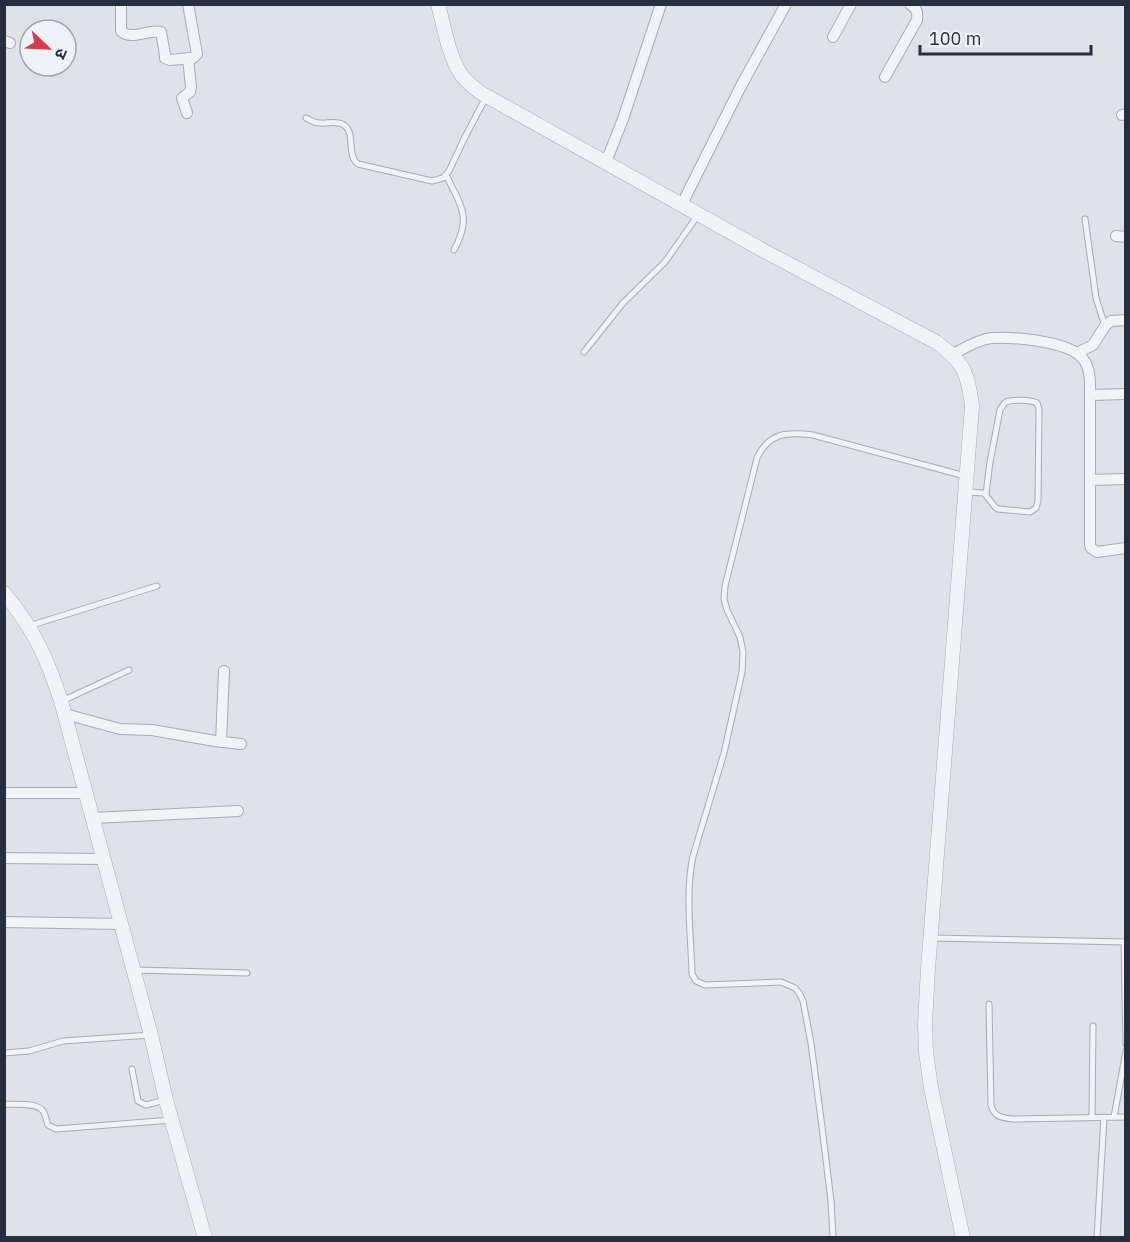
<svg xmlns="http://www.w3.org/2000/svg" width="1130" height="1242" font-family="'IBM Plex Sans','Noto Sans Devanagari',sans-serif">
<rect width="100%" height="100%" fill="#dee2e9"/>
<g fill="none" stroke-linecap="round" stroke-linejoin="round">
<g stroke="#a7acb6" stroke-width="7">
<path id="service" d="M 306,118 C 310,120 314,123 320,123 C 328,124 336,120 344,125 C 356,133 346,155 358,164 L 432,181 L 443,178 L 449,171 L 465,137 L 486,97
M 446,175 C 461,206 472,217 454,250
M 1085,219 L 1096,298 L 1105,326
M 584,352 L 623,303 L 665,262 L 698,215
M 967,492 L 984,493 L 995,507 L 998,509 L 1030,512 L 1036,508 L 1038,501 L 1039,409 L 1037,403 C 1031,400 1012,399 1006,402 C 1003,404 1002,407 1000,410 L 990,462 L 986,494
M 29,626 L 157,586
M 62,701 L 129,670
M 932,938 L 1126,942
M 1124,942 L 1126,1044
M 135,970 L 247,973
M 989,1004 L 991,1105 C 994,1117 1002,1118 1013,1119 L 1126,1117
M 4,1053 L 29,1051 L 63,1041 L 151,1035
M 132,1069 L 138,1101 L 146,1105 L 165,1100
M 4,1104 C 14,1105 37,1102 43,1111 C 46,1115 46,1121 48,1125 L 56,1129 L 172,1120
M 1092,1117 L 1093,1026
M 1114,1117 L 1126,1051
M 833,1238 L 831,1201 L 822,1127 L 811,1043 L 803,1001 L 799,993 L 795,988 L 781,982 L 705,985 L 696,981 L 692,974 C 691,935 685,894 693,856 L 724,753 L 742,672 L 743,652 L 740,637 L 727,610 L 724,599 L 725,586 L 757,458 C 769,432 788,432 813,435 L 965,476
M 1097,1238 L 1104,1117"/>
</g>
<g stroke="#a7acb6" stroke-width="12">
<path id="minor" d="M 121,4 L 121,31 C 131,41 148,29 161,32 L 165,55 L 165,58 L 170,60 L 193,58 L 197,54 L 188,4
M 833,37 L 851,4
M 4,41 L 10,43
M 885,77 L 917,20 C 918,12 917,9 910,4
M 187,113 L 182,98 L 190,92 L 191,87 L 188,58
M 1122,115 L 1126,114
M 606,162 L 623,119 L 661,4
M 682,204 L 741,86 L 786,4
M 1116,236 L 1126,237
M 1077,353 L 1093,345 L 1105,326 L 1111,321 L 1126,320
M 953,354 C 963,349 974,342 986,339 C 1007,335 1070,341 1083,359 C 1091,369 1090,383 1090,395 L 1090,545 L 1091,548 L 1097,552 L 1126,548
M 1090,395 L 1126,394
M 1090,480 L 1126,479
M 65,714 L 120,729 L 152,730 L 215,741 L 241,744
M 221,742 L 224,671
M 4,793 L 86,793
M 93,818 L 238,811
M 4,858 L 104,859
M 4,922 L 121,924"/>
</g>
<g stroke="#a7acb6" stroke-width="15">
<path id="tertiary" d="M 438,4 C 444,27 448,53 460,73 C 465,81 473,87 481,93 L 768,253 L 936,342 C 964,362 968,373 972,406 L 928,969 L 925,1024 L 926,1052 L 931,1088 L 963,1238
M 4,593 C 34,629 47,658 61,701 L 151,1035 L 166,1100 L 205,1238"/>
</g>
<use href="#service" stroke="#f1f3f7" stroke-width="5"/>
<use href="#minor" stroke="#f1f3f7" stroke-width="10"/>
<use href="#tertiary" stroke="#f1f3f7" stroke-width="14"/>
</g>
<rect width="1130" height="1242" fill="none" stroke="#272e40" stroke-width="12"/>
<g transform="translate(48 48) rotate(113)"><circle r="28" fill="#eef1f6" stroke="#9ea3ad" stroke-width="1.5"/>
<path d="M0-4.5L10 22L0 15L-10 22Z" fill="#d53c4a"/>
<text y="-9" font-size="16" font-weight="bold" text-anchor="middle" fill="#272e40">उ</text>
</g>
<path d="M920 45v9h171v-9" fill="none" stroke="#272e40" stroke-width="3"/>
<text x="929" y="45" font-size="18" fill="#272e40" stroke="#eef1f6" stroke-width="4.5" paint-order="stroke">100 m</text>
</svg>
